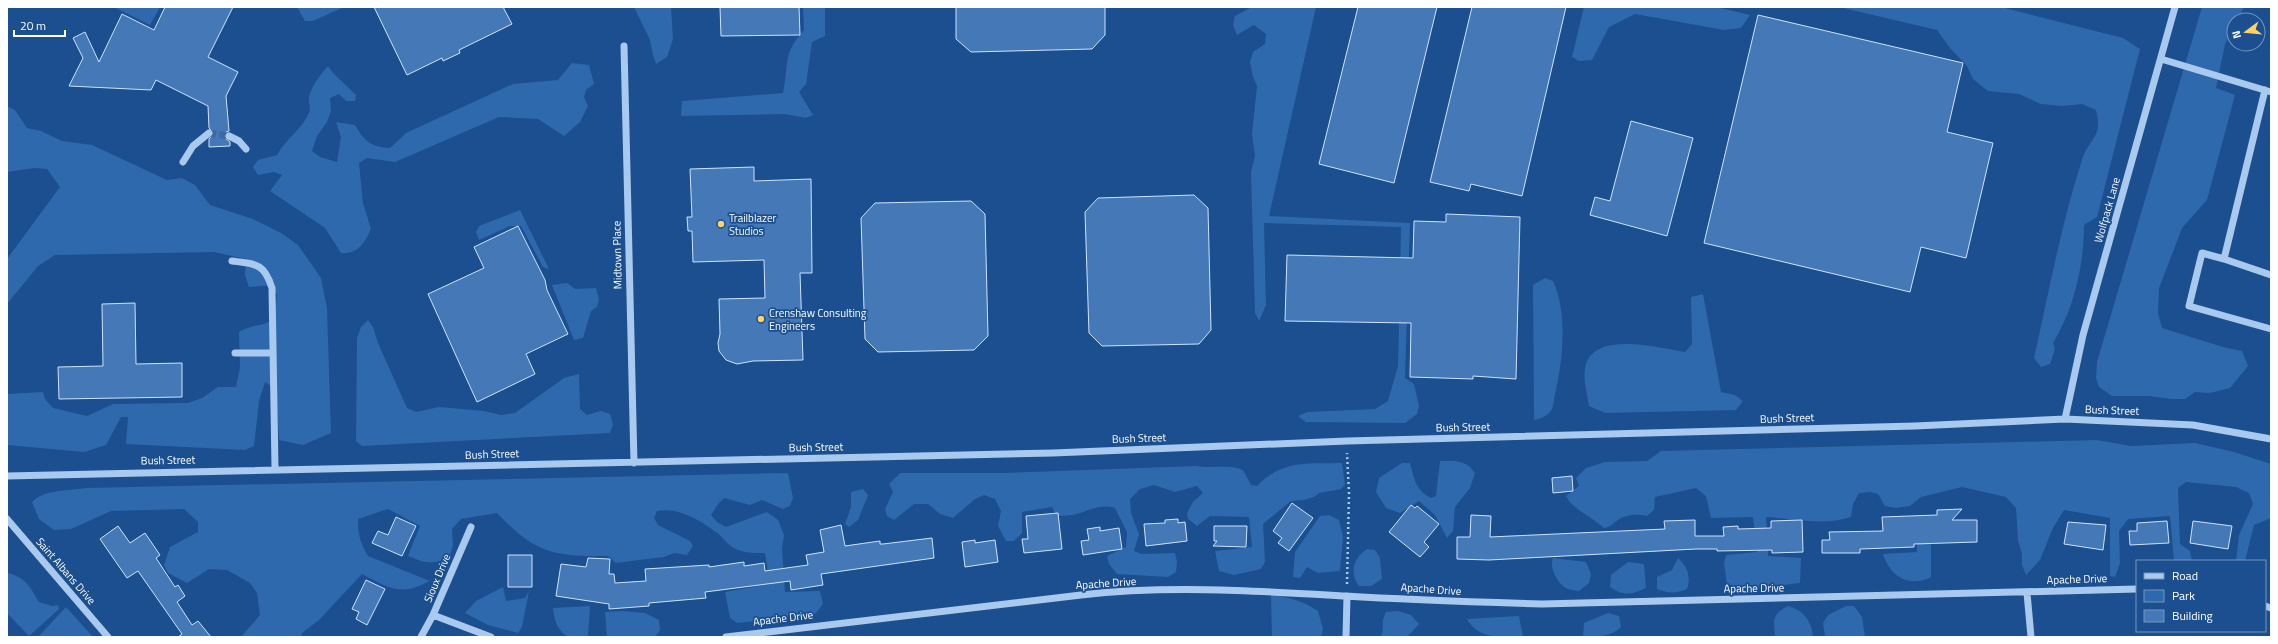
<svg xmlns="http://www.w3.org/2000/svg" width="2278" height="644" font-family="'Titillium Web',sans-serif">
<rect width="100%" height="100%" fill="#1b4f8f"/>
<path fill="#2e69ad" d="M 114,7 L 160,7 L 150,25 Z
M 297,7 L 344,7 L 313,21 L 305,21 Z
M 634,7 L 671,7 L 673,39 L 667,57 L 656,64 L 653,55 L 650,40 Z
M 803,7 L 825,7 L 825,36 L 812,42 L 806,84 L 799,92 L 813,115 L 806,118 L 785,114 L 681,116 L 682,101 L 783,93 C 789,65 782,54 804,30 Z
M 1252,7 L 1316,7 L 1269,216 L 1410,223 L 1405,378 L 1414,384 L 1419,406 L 1417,414 L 1405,423 L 1306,422 L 1298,416 L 1308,412 L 1375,409 L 1388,401 L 1398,366 L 1401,227 L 1264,223 L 1266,305 L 1259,321 L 1255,313 L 1251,172 L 1255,156 L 1252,134 L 1257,86 L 1253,77 L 1250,62 L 1253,52 L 1265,44 L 1266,34 L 1254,25 L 1237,35 L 1233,25 L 1235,16 Z
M 1584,7 L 1716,7 L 1750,15 L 1741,28 L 1724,30 L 1635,14 L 1609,27 L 1592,60 L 1579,61 L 1572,57 Z
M 1839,7 L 2001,7 L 2123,38 L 2140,49 L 2097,217 L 2084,225 C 2084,265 2074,309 2053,343 L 2055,349 L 2050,364 L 2041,367 L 2034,358 C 2049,292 2061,224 2082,160 C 2090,136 2103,139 2096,110 L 2082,104 L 2062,106 L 2041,104 L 2019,94 L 1988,91 L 1973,79 L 1967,66 L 1950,48 L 1937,30 Z
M 2202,7 L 2244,7 L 2238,20 L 2234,20 L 2234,27 L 2225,44 L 2216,88 L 2235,95 L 2207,200 L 2182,228 L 2159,288 L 2158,313 L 2162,328 L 2223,347 L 2242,351 L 2248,366 L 2230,388 L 2210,393 L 2195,392 L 2185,399 L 2171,399 L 2149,396 L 2112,396 L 2099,387 L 2096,378 L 2097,362 Z
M 572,63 L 589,65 L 594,84 L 586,90 L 584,97 L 588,106 L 580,122 L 564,136 L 538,119 L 499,117 L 395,162 L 367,158 L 359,163 L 363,203 L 371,229 C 364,243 359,254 341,253 L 325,228 L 270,191 L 282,175 L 274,172 L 258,175 L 253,167 L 258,160 L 277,155 C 285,140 302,129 309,113 C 311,108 308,102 309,97 C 312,85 320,75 328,66 L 333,73 L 356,95 L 355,101 L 346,101 L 339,94 L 330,98 L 331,111 L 327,122 L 317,136 L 312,151 L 320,157 L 337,162 L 341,137 L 336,122 L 355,125 C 364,141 371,147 390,148 L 406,133 L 513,84 L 558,80 Z
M 7,106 L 15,110 L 27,128 L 41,131 L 62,141 L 92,145 L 167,180 L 182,178 L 195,185 L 210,205 L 253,219 L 281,233 L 298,245 L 321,278 L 327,308 L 331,433 L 303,445 L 279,440 L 276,389 L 265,382 L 259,401 L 254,446 L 245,450 L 126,444 L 128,417 L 121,417 L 106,445 L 84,452 L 7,445 L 7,394 L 43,392 L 45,399 L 53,408 L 87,416 L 113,404 L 188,403 L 202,398 L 218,387 L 236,387 L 240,367 L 239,332 C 252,324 266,327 275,317 L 277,295 L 273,287 C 265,284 258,287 249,287 L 245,275 L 246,259 L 214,252 L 55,255 L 38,266 L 7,304 L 7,259 L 60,187 L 47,169 L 34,168 L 7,172 Z
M 520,210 L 549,269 L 543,267 L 521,226 L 510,226 L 479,240 L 476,232 L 479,226 Z
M 1545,278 L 1553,281 C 1568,314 1563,360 1555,394 C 1554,398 1554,405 1552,409 C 1548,416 1541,419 1534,420 L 1533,285 Z
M 567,283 L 575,289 L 596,288 L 599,299 L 597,307 L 591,311 L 583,338 L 574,340 L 552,285 Z
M 1703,294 L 1721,392 L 1735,395 L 1743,401 L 1736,410 L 1605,413 L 1589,406 C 1587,393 1582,377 1586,364 C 1597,331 1660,348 1685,352 L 1692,344 L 1691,297 Z
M 368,320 L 373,327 L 378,343 L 407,408 L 416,412 L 439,407 L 484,411 L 501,415 L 515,413 L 564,378 L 579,374 L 580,409 L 587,415 L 601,411 L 610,414 L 613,424 L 610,433 L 362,446 L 356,441 L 357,338 L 361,327 Z
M 2097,440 L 2131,446 L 2195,443 L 2234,452 L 2271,464 L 2271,518 L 2254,525 L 2245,561 L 2236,561 L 2239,535 L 2253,504 L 2249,493 L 2236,487 L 2186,482 L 2178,488 L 2180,544 L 2190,551 L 2192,561 L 2174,561 L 2170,516 L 2128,519 L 2119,531 L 2120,563 L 2115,577 L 2110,576 L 2110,518 L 2064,510 L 2053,528 L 2040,560 L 2026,575 L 2022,565 L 2022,554 L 2018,540 L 2016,508 L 2006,497 L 1962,487 L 1921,497 L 1910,506 L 1896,508 L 1885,506 L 1878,494 L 1870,492 L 1859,493 L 1853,504 L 1851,517 C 1824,526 1794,519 1766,517 L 1768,556 L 1801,558 L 1800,583 L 1751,589 L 1727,584 L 1724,563 L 1726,555 L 1757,552 L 1753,517 L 1711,518 L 1706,496 L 1696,488 L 1655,497 L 1654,510 L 1647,516 C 1638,514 1626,514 1618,520 C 1612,524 1611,527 1604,528 C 1591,516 1573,510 1566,496 L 1579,486 L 1576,478 L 1586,468 L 1605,462 L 1647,461 L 1661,451 Z
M 1440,461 C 1454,461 1466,459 1475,473 L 1470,488 L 1455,507 L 1453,531 L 1447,538 L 1435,515 L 1419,501 L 1400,513 L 1386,508 L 1376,492 L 1379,478 L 1402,463 L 1410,463 C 1414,478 1416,491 1431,498 L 1436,496 Z
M 1342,463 L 1345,485 L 1341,489 L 1319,493 L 1314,497 L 1304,500 L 1291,501 L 1263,524 L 1265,562 L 1261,569 L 1234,575 L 1219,571 L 1215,551 L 1252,547 L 1249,517 L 1210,516 L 1197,526 L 1188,519 L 1187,513 L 1193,502 L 1203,493 L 1197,486 L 1175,492 L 1154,485 L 1140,489 L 1130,499 L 1131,513 L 1139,534 L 1134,551 L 1142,554 L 1175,553 L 1177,562 L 1176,572 L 1168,577 L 1117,574 L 1109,564 L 1107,556 L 1126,547 L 1127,532 L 1115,508 C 1095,501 1079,520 1056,515 L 1052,507 L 1022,512 L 1022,533 L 1014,541 L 1006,541 L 998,526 L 1001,511 L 995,499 L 984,495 L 975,499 L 953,518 L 940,514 L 928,504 L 914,504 L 894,520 L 887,516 L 885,509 L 893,492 L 889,484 L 900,473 L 1005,473 L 1196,466 C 1212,469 1228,464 1243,470 L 1251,485 L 1257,486 C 1284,459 1307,464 1342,463 Z
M 788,473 L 793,498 L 790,506 L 783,509 L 762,500 L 750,505 L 724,498 L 718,504 L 711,515 L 717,522 L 726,527 L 767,512 L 778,520 L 784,535 L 782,549 L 785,592 L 820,591 L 823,604 L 815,614 L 737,623 L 730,618 L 725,592 L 770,584 L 765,553 C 753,553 742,553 732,547 C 728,544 724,540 721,536 C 703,522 680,507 657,511 L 654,518 L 658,525 L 690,541 L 693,546 L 687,555 L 674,553 L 664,557 L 616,563 L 608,556 C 553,557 535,553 497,513 L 461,519 L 452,529 L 453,545 L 450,556 C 434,566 425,563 408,556 L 420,526 L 388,509 L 358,519 C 358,534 360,543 368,556 L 430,581 C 400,597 389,588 362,574 L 319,620 L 302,633 L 301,637 L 241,637 L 260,615 L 257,593 L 250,583 L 227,570 L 209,569 L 187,583 L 168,573 L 164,565 L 170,547 L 198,532 L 198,522 L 184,509 L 111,511 L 71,529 L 54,530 L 39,519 L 32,502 C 44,489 69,491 86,488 Z
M 863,489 L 868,495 L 858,520 L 849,527 L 845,524 L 851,507 L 851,492 Z
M 1329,515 L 1339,520 L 1343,537 L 1340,571 L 1318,573 L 1307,567 L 1300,578 L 1293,577 L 1295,552 L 1320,516 Z
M 1917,522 L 1931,526 L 1931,577 C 1910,588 1890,577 1883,554 L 1917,552 Z
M 1367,549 L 1375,550 L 1380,558 L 1382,579 L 1371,586 L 1359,586 C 1349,573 1353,558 1367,549 Z
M 1553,558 L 1586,562 L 1591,574 L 1589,583 L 1579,591 C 1575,590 1569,590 1566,588 C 1557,583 1549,567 1553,558 Z
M 1678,558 C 1688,567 1691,577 1687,589 C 1676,594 1667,593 1657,589 L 1657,577 L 1672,570 Z
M 1628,562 L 1644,564 L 1646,588 C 1632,595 1623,596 1610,587 L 1611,575 Z
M 7,573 C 26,577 30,587 39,602 L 52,606 L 58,605 L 59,609 L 29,636 L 7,613 Z
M 503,587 L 506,601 L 525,598 L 529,591 L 522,627 L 518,633 L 488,625 L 465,613 L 476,601 Z
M 1271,595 C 1288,597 1303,601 1318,611 L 1323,629 L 1321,637 L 1272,637 Z
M 590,606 L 588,637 L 568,637 C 557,630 554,620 553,608 Z
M 1788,606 C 1803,610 1812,621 1813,637 L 1775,637 C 1774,620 1771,615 1788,606 Z
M 1846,606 L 1854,606 L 1862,617 L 1865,637 L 1825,636 L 1823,623 L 1828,615 Z
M 66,607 L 93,637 L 38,637 Z
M 624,611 L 645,613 L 659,620 L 660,630 L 655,637 L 607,637 L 605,612 Z
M 1398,611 L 1411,615 L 1419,624 L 1407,637 L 1381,637 C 1385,626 1380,624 1386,612 Z
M 1608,613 L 1619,616 L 1621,627 C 1611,637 1597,637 1583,637 L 1584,623 Z
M 1519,616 L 1523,637 C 1502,637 1479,640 1467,619 Z"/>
<path fill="#4478b7" stroke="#cfe3fa" d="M 165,7 L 233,7 L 208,57 L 238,72 L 226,96 L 229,131 L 226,132 L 224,137 L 230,142 L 230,146 L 209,147 L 209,139 L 214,133 L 209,128 L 208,106 L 156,80 L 151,90 L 69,86 L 83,58 L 73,38 L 85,32 L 99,62 L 122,14 L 154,30 Z
M 374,7 L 503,7 L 512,24 L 459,50 L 460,53 L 443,61 L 442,58 L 407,75 Z
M 720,7 L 799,7 L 800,35 L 721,36 Z
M 956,7 L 1105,7 L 1105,35 L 1092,49 L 971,52 L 956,39 Z
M 1358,7 L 1437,7 L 1394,183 L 1319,164 Z
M 1472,7 L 1566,7 L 1522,196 L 1471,184 L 1469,191 L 1430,182 Z
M 1758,15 L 1963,63 L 1947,132 L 1993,143 L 1966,258 L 1921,247 L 1910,292 L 1704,243 Z
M 1631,121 L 1693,138 L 1667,236 L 1590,215 L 1595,197 L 1610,201 Z
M 754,167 L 754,181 L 811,179 L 812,273 L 800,273 L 803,360 L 753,361 L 737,364 L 726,360 L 719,351 L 718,343 L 720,334 L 719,299 L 765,298 L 764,260 L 693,262 L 692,231 L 688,231 L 687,217 L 692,217 L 690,169 Z
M 1194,195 L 1208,208 L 1211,330 L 1199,344 L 1102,346 L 1089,333 L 1085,212 L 1098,198 Z
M 971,201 L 985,214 L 988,336 L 974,350 L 878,352 L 865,339 L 861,218 L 875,203 Z
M 1446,214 L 1520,217 L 1516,379 L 1473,376 L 1473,379 L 1410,377 L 1411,323 L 1285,321 L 1287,255 L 1413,258 L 1414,221 L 1446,222 Z
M 518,226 L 545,280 L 547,290 L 568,334 L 526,354 L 535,374 L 477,402 L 428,294 L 484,268 L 474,247 Z
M 135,303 L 136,364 L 182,363 L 182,397 L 59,399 L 58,367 L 103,366 L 102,304 Z
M 1572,476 L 1573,491 L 1553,493 L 1552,478 Z
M 1292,503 L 1313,518 L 1289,551 L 1278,543 L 1282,538 L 1273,531 Z
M 1411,505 L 1415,508 L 1417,506 L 1439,524 L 1424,542 L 1429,547 L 1420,557 L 1389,532 Z
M 1962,509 L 1952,520 L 1977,520 L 1977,542 L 1914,544 L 1914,547 L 1860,549 L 1860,553 L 1822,553 L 1822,540 L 1830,540 L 1829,532 L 1883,531 L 1882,517 L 1937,515 L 1937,510 Z
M 1058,513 L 1062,549 L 1024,553 L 1022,539 L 1028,539 L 1026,516 Z
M 1471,515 L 1491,516 L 1490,537 L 1665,529 L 1664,521 L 1695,520 L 1695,536 L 1724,536 L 1723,527 L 1738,526 L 1738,529 L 1771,528 L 1771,521 L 1802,520 L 1803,552 L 1772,553 L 1772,550 L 1717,551 L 1717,549 L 1696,549 L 1489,560 L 1457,559 L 1457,537 L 1470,537 Z
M 396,517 L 416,526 L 402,556 L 372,543 L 378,531 L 388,535 Z
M 1178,519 L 1178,523 L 1185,522 L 1187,541 L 1146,546 L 1144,524 L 1165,523 L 1165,520 Z
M 2167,521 L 2169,543 L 2130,545 L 2129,531 L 2137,531 L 2137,523 Z
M 2193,521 L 2232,526 L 2228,549 L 2190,543 Z
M 2068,522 L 2106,525 L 2103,550 L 2064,544 Z
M 841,525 L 845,546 L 880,541 L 880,544 L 883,544 L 932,538 L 934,558 L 821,574 L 823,585 L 791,590 L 790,581 L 705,592 L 706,598 L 649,603 L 649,606 L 609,609 L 609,604 L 556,596 L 561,564 L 586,567 L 588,558 L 610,559 L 609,574 L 614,574 L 615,583 L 646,581 L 645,569 L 709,565 L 709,567 L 744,562 L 744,566 L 764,563 L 765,571 L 808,565 L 806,555 L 824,552 L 820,530 Z
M 118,526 L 130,543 L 145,533 L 160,555 L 156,558 L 175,587 L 178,585 L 185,596 L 177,602 L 192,625 L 198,621 L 211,637 L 178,637 L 182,634 L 138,571 L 127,578 L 100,539 Z
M 1214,526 L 1247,526 L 1246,547 L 1213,546 L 1217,541 L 1214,541 Z
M 1100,527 L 1100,531 L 1119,528 L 1122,549 L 1083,555 L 1081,541 L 1089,540 L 1087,529 Z
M 975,540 L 975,543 L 995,540 L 998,562 L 965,567 L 962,542 Z
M 508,555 L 532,555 L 532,587 L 508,587 Z
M 366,580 L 385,589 L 367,625 L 356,619 L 359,612 L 352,609 Z"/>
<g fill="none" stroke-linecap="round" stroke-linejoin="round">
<path stroke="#3d69a0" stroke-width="7" stroke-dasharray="7 3.5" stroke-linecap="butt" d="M 209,133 L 229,136"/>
<path stroke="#a9c9ee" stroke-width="2.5" stroke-dasharray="2 3" stroke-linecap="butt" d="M 1347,584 L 1349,493 L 1347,453"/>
<path stroke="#a9c9ee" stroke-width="7" d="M 624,46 L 634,463
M 2161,59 L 2271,92
M 2265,90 L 2224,259 L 2202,253 L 2189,306 L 2271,329
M 229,136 L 239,141 L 246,149
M 183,162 L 193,146 L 209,133
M 2224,259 L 2271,275
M 232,261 C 256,264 264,263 272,288 L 275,468
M 235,353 L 273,353
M 2065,419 L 2083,335 L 2175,7
M 7,476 L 1053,453 L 1347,441 L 1915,426 L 2065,419 L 2193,425 L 2271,439
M 7,519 L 108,637
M 2027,593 L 2031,637
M 2265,606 L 2271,608
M 433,615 L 491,637
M 421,637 L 433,615 L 471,527
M 726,637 L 1081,595 C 1169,585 1258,591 1345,596 C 1411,600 1476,602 1542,604 L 2137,589
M 1346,637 L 1347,596"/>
</g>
<g fill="#ffd166" stroke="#1b4f8f" stroke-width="1.5">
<circle cx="721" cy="224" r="4"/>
<circle cx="761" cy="319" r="4"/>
</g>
<g text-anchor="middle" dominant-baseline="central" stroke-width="3.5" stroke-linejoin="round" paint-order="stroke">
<g font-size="11" fill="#fff" stroke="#1b4f8f">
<text transform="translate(2107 210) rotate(-74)">Wolfpack Lane</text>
<text transform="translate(617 255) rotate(-91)">Midtown Place</text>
<text transform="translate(2112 410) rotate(2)">Bush Street</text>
<text transform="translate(1787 418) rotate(-2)">Bush Street</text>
<text transform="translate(1463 427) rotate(-1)">Bush Street</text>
<text transform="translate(1139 438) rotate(-2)">Bush Street</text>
<text transform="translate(816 447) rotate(-1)">Bush Street</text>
<text transform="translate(492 454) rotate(-2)">Bush Street</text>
<text transform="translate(168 460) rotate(-1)">Bush Street</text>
<text transform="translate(66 571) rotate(49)">Saint Albans Drive</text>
<text transform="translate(437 578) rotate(-67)">Sioux Drive</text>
<text transform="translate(2077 579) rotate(-2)">Apache Drive</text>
<text transform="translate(1106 583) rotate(-4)">Apache Drive</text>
<text transform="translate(1754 588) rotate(-1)">Apache Drive</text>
<text transform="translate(1431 589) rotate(4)">Apache Drive</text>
<text transform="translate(783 618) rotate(-7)">Apache Drive</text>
</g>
<g font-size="11" fill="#fff" stroke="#1b4f8f" text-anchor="start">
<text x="729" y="218">Trailblazer<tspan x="729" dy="13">Studios</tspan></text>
<text x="769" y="313">Crenshaw Consulting<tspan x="769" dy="13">Engineers</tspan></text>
</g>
</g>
<rect width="2278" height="644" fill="none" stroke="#ffffff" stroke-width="16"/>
<rect x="2136" y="560" width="130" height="72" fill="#1b4f8f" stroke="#7695bc"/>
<rect x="2144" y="573" width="20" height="6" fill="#a9c9ee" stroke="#7695bc"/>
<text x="2172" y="580" font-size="12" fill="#ffffff">Road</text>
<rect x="2144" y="590" width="20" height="12" fill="#2e69ad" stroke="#7695bc"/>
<text x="2172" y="600" font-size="12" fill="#ffffff">Park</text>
<rect x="2144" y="610" width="20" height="12" fill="#4478b7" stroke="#7695bc"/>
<text x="2172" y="620" font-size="12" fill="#ffffff">Building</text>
<g transform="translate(2246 32) rotate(254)"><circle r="19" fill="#1b4f8f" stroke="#7695bc"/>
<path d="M0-3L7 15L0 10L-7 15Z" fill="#ffd166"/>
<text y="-6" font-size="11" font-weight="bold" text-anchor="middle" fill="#ffffff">N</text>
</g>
<path d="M14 30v6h51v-6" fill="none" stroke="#ffffff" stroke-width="2"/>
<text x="20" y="30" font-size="12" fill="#ffffff" stroke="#1b4f8f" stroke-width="3" paint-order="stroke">20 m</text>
</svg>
